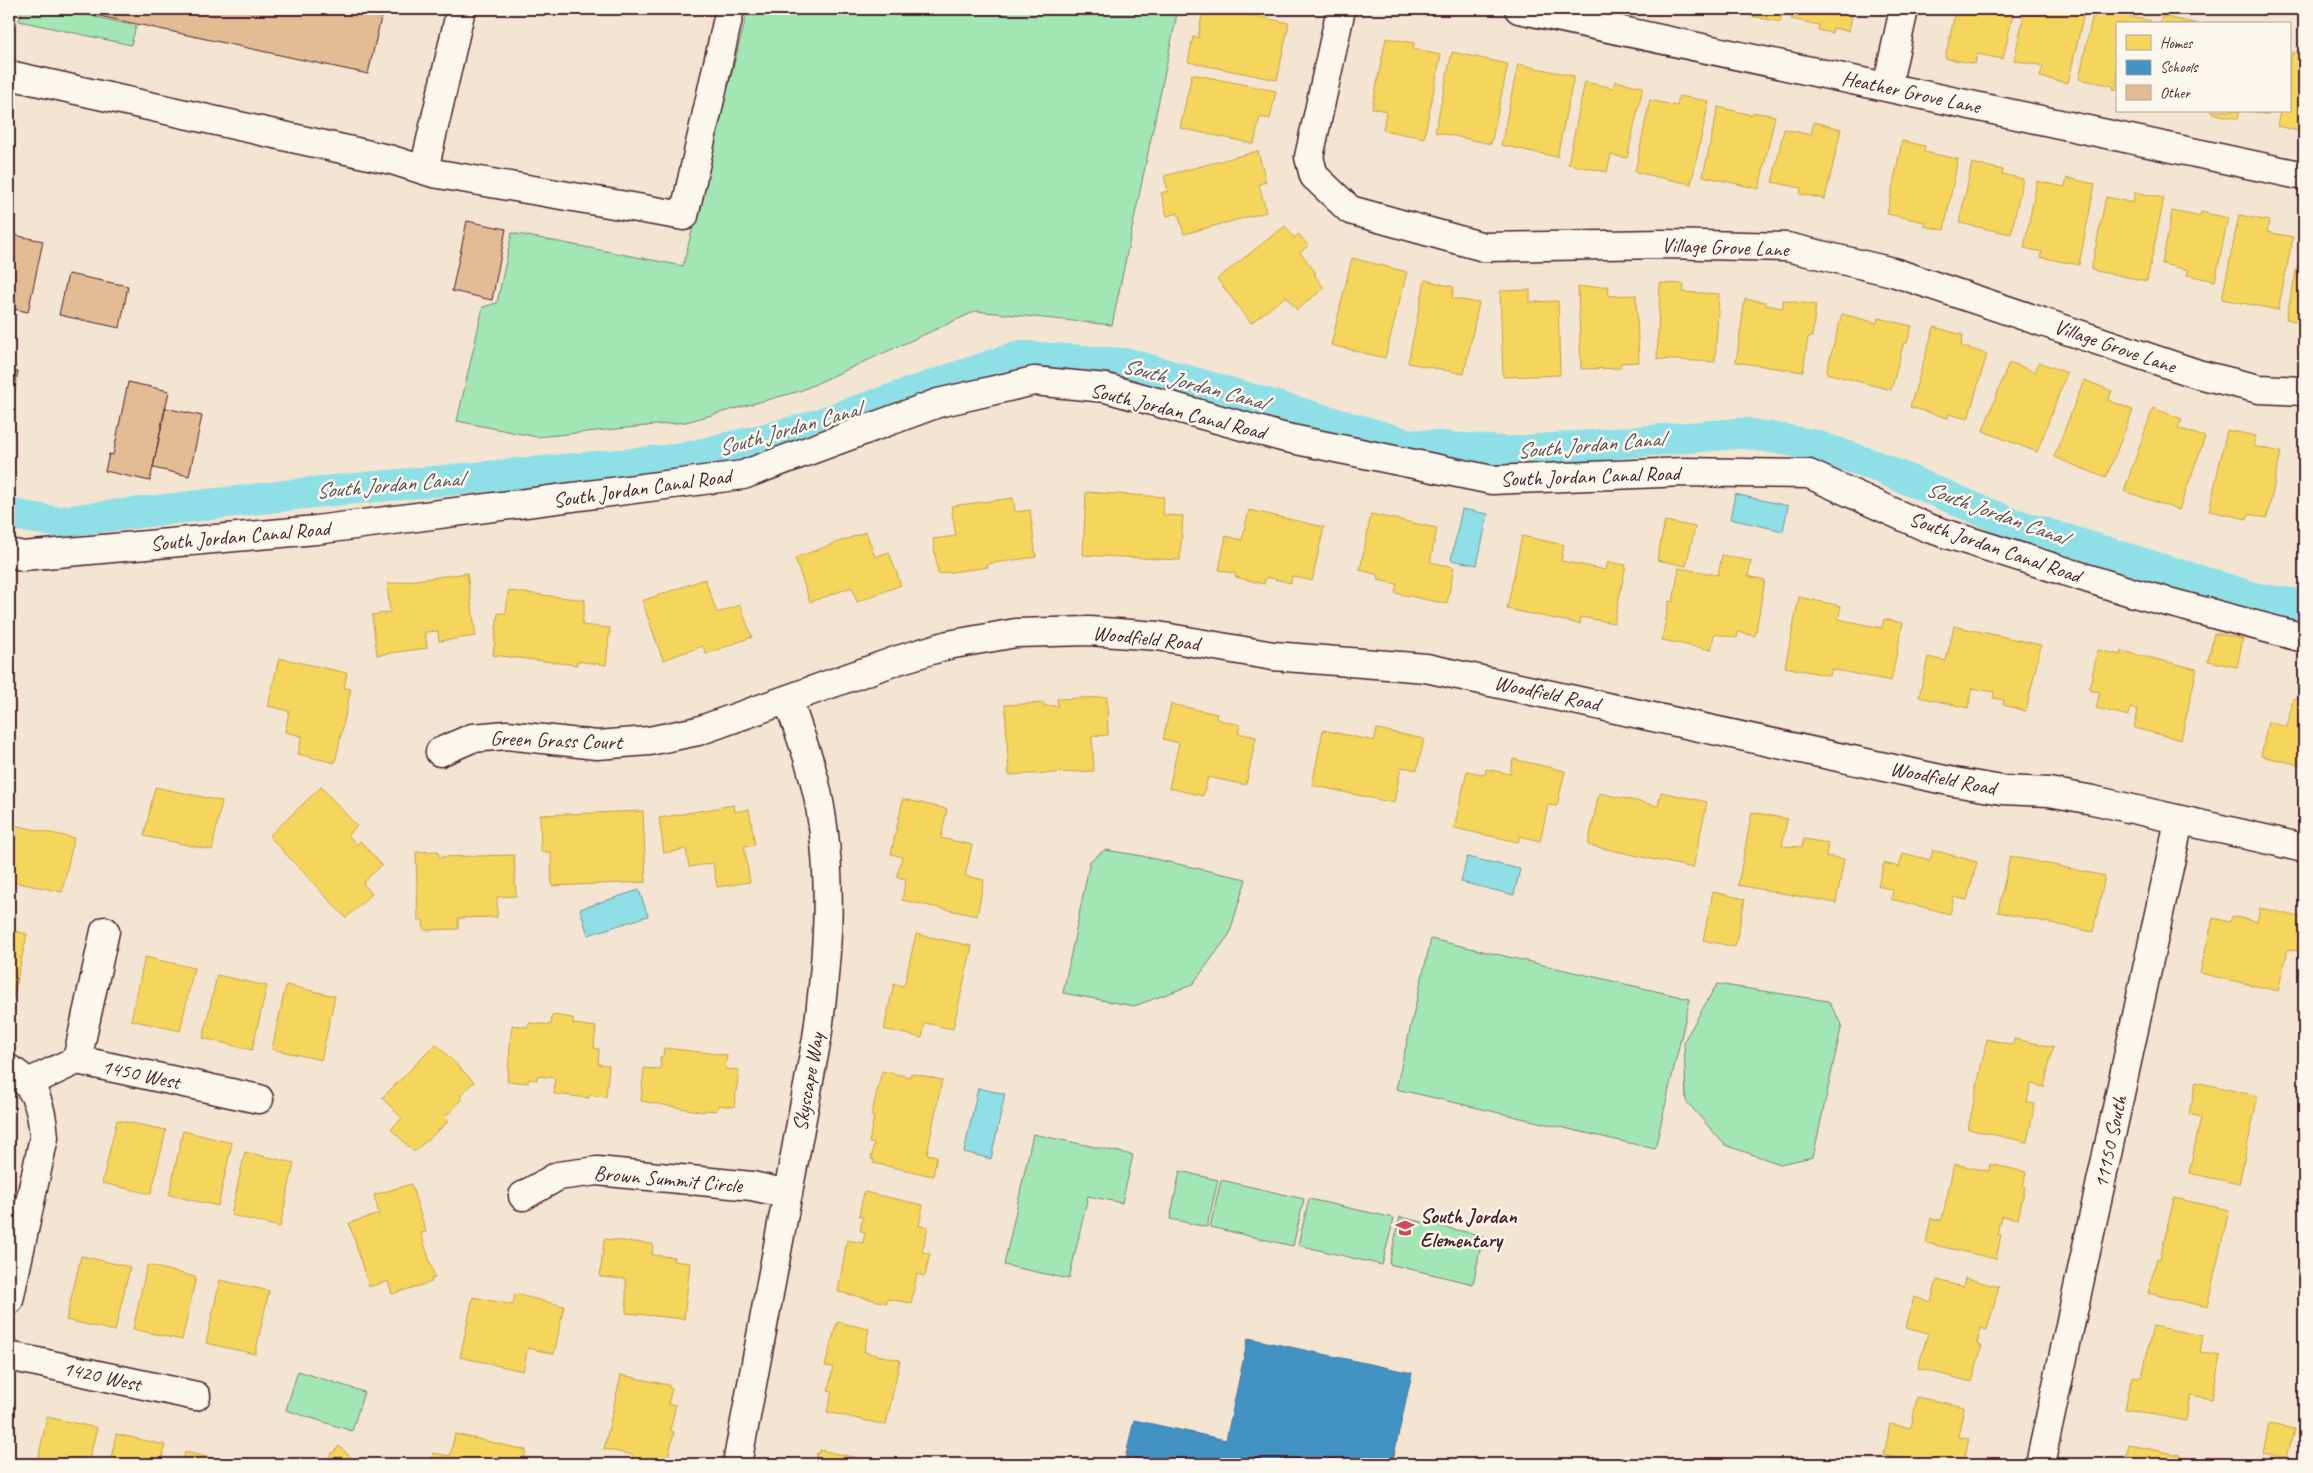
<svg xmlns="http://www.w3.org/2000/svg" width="2313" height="1473" font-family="Caveat,sans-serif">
<rect width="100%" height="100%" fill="#f4e5d2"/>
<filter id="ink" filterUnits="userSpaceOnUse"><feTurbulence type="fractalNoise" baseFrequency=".02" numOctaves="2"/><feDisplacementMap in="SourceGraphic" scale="10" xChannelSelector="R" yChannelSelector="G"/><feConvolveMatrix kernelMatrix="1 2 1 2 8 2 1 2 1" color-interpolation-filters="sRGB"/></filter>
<g filter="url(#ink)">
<path fill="#a2e7b3" stroke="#76836f" d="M 22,9 L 60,9 L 136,26 L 131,45 L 19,21 Z
M 748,9 L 1178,9 L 1112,325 L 976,311 L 800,391 L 686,422 L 537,437 L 457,421 L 483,307 L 497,303 L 512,233 L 683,266 Z
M 1105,850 L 1137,855 L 1246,879 L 1229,935 L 1192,985 L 1134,1006 L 1063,993 L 1090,861 Z
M 1431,939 L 1690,999 L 1655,1149 L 1396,1089 Z
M 1717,984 L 1828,1001 L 1842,1024 L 1813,1157 L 1780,1164 L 1725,1145 L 1686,1101 L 1684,1041 Z
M 1033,1134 L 1133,1155 L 1122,1203 L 1088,1196 L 1069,1279 L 1004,1265 Z
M 1180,1171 L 1218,1180 L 1207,1227 L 1170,1219 Z
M 1221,1180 L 1304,1199 L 1293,1246 L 1210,1227 Z
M 1309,1199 L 1394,1218 L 1382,1265 L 1298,1245 Z
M 1400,1217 L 1483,1236 L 1473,1284 L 1389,1264 Z
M 298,1371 L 364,1392 L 352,1431 L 286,1410 Z"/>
<path fill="#8edfe6" stroke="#73929b" d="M 1735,494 L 1788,506 L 1783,531 L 1730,519 Z
M 1462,509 L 1488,514 L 1477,565 L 1451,560 Z
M 1467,857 L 1520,869 L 1514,895 L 1461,882 Z
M 639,890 L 648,916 L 588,935 L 580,909 Z
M 978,1088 L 1005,1094 L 991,1159 L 964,1152 Z"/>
<path fill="#f6d55c" stroke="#c29e4d" d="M 1203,9 L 1219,9 L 1289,23 L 1277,80 L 1188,62 L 1193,37 L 1198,38 Z
M 1743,9 L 1783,9 L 1780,22 L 1751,16 L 1752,11 Z
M 1793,9 L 1853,9 L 1849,31 L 1833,28 L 1832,33 L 1818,30 L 1819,25 L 1791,19 Z
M 1956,9 L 2014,9 L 2003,59 L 1977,54 L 1975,64 L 1945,58 Z
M 2025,9 L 2085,9 L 2068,83 L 2040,77 L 2043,66 L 2014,60 Z
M 2094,9 L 2151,21 L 2150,24 L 2117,24 L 2117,90 L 2113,89 L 2114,86 L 2079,79 Z
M 2162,16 L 2198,24 L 2160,24 Z
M 1386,38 L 1414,43 L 1413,49 L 1441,55 L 1424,138 L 1383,130 L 1386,111 L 1372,108 Z
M 1452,52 L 1508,64 L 1491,144 L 1435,132 Z
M 2292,52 L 2304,55 L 2304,128 L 2299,127 L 2298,131 L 2277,126 L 2280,111 L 2289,111 L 2289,66 Z
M 1518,64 L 1574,76 L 1557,157 L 1501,145 Z
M 1192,74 L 1276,91 L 1270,119 L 1260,117 L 1254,144 L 1180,128 Z
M 1615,81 L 1643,87 L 1627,158 L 1611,155 L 1607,172 L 1568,164 L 1585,82 L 1613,88 Z
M 1679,96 L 1709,101 L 1691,184 L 1635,172 L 1650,100 L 1677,106 Z
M 1718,107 L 1752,115 L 1753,112 L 1775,116 L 1759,189 L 1703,176 Z
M 2211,111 L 2240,111 L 2238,119 L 2211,113 Z
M 2252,111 L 2269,111 L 2268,115 Z
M 1814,122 L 1841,129 L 1825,199 L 1800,194 L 1801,188 L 1772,182 L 1784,129 L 1811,135 Z
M 1902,141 L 1925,146 L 1924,152 L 1958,159 L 1944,230 L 1924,226 L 1925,222 L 1887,214 Z
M 1258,151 L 1266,182 L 1259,184 L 1266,212 L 1184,234 L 1178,213 L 1167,216 L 1161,193 L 1168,191 L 1164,176 Z
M 1972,163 L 2003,170 L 2002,174 L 2023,179 L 2011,234 L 1959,223 Z
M 2067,178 L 2095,184 L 2079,265 L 2040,257 L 2042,252 L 2024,248 L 2037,181 L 2065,187 Z
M 2135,192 L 2164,198 L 2147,281 L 2091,270 L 2106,197 L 2133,203 Z
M 2172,211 L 2200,217 L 2201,212 L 2228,218 L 2215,281 L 2187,275 L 2189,270 L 2162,264 Z
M 2239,215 L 2269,221 L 2267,232 L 2293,237 L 2278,310 L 2222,299 Z
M 1285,226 L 1294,238 L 1299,234 L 1308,246 L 1300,252 L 1316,273 L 1314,274 L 1324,288 L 1297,310 L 1286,296 L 1251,323 L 1217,279 Z
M 2304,235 L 2304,323 L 2286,319 Z
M 1352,258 L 1407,272 L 1385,358 L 1331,345 Z
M 1425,280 L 1454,287 L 1452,298 L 1479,303 L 1464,374 L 1408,363 Z
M 1660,283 L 1684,284 L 1683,292 L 1719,294 L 1715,362 L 1657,359 Z
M 1608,286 L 1609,296 L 1636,295 L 1639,362 L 1620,363 L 1620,368 L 1581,369 L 1578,287 Z
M 1530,290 L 1530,302 L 1558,301 L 1560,375 L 1503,377 L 1500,291 Z
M 1745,299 L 1766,302 L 1765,305 L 1783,308 L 1783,300 L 1816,305 L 1812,337 L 1808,337 L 1803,372 L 1736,362 Z
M 1842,314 L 1877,323 L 1878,318 L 1912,326 L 1907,343 L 1904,342 L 1891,390 L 1826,373 Z
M 1934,327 L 1963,335 L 1961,346 L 1987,354 L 1968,419 L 1949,414 L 1948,418 L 1910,407 Z
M 2009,362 L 2035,372 L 2039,362 L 2067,373 L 2037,452 L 1983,431 Z
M 2084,380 L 2112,391 L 2108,400 L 2133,410 L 2106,478 L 2054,457 Z
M 2153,408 L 2182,419 L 2178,428 L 2205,437 L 2179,510 L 2124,491 Z
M 2227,430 L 2256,436 L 2253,446 L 2281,452 L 2267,518 L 2249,514 L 2247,519 L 2209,511 Z
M 2300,449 L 2304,449 L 2304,516 L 2297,516 Z
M 1086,492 L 1164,497 L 1163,515 L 1183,516 L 1180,560 L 1083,555 Z
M 1013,498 L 1015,512 L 1030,510 L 1036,557 L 987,564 L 988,567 L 938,574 L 933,539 L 956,536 L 951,506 Z
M 1249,510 L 1324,527 L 1312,581 L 1292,576 L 1291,583 L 1266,577 L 1264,584 L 1235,577 L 1236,574 L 1219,570 L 1226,536 L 1242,540 Z
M 1371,514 L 1437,528 L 1430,562 L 1454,567 L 1447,604 L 1395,593 L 1397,584 L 1378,580 L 1379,575 L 1360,570 Z
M 1665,521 L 1695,527 L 1686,566 L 1657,560 Z
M 866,532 L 875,557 L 889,552 L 901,585 L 857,602 L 852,587 L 810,602 L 795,558 Z
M 1522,536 L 1564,545 L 1561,561 L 1606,570 L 1608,562 L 1626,565 L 1614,623 L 1581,617 L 1580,624 L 1507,609 Z
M 1722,555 L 1751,561 L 1748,576 L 1765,580 L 1755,636 L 1738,632 L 1737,638 L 1714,634 L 1711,650 L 1662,640 L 1669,601 L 1673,602 L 1679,568 L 1718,575 Z
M 467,573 L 476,636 L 439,641 L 438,631 L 425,632 L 427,648 L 377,655 L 372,615 L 390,612 L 387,584 Z
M 705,579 L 717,613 L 740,605 L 752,637 L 706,654 L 703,646 L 663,660 L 642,601 Z
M 508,591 L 585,600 L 582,625 L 610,628 L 606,665 L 577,661 L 577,665 L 493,655 L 498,613 L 506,613 Z
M 1799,597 L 1841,606 L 1838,619 L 1882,628 L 1884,619 L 1903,623 L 1891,681 L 1831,669 L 1830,676 L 1785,667 Z
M 1954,626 L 2041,645 L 2026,711 L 2003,705 L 2004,700 L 1993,698 L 1994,692 L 1972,688 L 1968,708 L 1919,697 L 1928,657 L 1946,661 Z
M 2214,633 L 2243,639 L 2237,667 L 2208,661 Z
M 2098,650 L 2121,655 L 2122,651 L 2197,669 L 2181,740 L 2134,728 L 2138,710 L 2130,708 L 2129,716 L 2096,708 L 2100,692 L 2089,690 Z
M 279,658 L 347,673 L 344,688 L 351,689 L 335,763 L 298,754 L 302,736 L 285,732 L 289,711 L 268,706 Z
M 1107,697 L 1108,735 L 1092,736 L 1094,771 L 1009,775 L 1005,705 L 1044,703 L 1044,706 L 1058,706 L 1057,699 Z
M 2293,698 L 2304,701 L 2304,766 L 2261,756 L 2268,722 L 2287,727 Z
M 1171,704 L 1217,714 L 1216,719 L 1240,725 L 1238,733 L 1256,737 L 1246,785 L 1208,777 L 1203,796 L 1169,788 L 1179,743 L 1163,739 Z
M 1377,729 L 1424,739 L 1417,770 L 1401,767 L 1394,803 L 1312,785 L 1323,730 L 1374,741 Z
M 1513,759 L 1565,771 L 1557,806 L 1548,805 L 1540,841 L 1520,836 L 1518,842 L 1454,828 L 1467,771 L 1485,775 L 1486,769 L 1510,774 Z
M 155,787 L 222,801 L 212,850 L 144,836 Z
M 321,787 L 357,826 L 348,835 L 357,845 L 360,841 L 382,865 L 363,883 L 372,894 L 346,918 L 269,836 Z
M 1661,792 L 1707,802 L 1693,868 L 1588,845 L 1599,793 L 1658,806 Z
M 903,799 L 947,809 L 941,838 L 972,845 L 965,876 L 984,880 L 977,916 L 902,900 L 906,879 L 897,877 L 902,857 L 891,854 Z
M 734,805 L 735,812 L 749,809 L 755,845 L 744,846 L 750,882 L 717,887 L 713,863 L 689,867 L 686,849 L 664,853 L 659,818 Z
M 643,811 L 646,882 L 552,886 L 551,852 L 541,852 L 540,815 Z
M 1752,812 L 1787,819 L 1782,846 L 1802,847 L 1804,839 L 1828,843 L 1826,856 L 1844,859 L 1836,903 L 1738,885 Z
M 9,824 L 74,838 L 62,892 L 9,881 Z
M 1933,850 L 1977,862 L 1967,900 L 1954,897 L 1950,914 L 1891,899 L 1893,890 L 1878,886 L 1884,863 L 1899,867 L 1903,853 L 1930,860 Z
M 438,851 L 439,857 L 514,855 L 516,896 L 497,897 L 497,917 L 458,918 L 458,929 L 424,930 L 423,920 L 418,920 L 416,852 Z
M 2010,856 L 2105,876 L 2093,932 L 1998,912 Z
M 1713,892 L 1745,899 L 1735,947 L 1703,940 Z
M 2260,908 L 2304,918 L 2297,951 L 2288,949 L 2278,991 L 2200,973 L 2213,918 L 2230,922 L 2232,916 L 2257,922 Z
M 9,930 L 27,934 L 13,998 L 9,997 Z
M 916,934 L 972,946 L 953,1029 L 925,1023 L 922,1038 L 884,1029 L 894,984 L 904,986 Z
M 145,957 L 194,968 L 180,1031 L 131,1020 Z
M 217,975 L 267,986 L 252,1050 L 203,1038 Z
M 286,985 L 335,996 L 321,1060 L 272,1049 Z
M 552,1015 L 573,1018 L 573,1024 L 596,1027 L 594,1048 L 599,1049 L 598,1064 L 609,1065 L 606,1097 L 589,1095 L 589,1098 L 554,1094 L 555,1078 L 537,1076 L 537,1080 L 529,1079 L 528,1083 L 507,1081 L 512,1025 L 528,1027 L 529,1023 L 551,1025 Z
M 1987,1039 L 2013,1045 L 2014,1039 L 2053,1047 L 2044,1087 L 2031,1084 L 2027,1102 L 2035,1104 L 2027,1142 L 1968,1129 Z
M 436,1044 L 474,1082 L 460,1095 L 463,1098 L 445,1117 L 449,1121 L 414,1152 L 391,1129 L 402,1118 L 382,1098 Z
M 664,1048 L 727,1055 L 725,1069 L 739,1070 L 734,1107 L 718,1105 L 717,1111 L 705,1110 L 704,1112 L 641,1101 L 644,1068 L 661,1069 L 660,1057 L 663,1057 Z
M 882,1071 L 910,1077 L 911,1073 L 942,1080 L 927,1154 L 937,1156 L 933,1176 L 873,1163 L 874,1159 L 871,1159 L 874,1144 L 869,1143 L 874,1117 L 871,1116 Z
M 2196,1082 L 2258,1096 L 2239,1184 L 2189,1173 L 2201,1117 L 2189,1114 Z
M 117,1120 L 166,1130 L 151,1194 L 102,1183 Z
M 183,1131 L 232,1143 L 218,1206 L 169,1195 Z
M 245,1152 L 294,1163 L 280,1227 L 231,1215 Z
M 1954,1164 L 1989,1171 L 1990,1164 L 2026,1172 L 2023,1186 L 2025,1187 L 2018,1219 L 2001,1216 L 1997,1234 L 2001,1235 L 1996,1259 L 1926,1243 L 1931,1218 L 1942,1220 Z
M 411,1184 L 426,1232 L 421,1233 L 435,1278 L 431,1279 L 432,1282 L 392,1294 L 388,1281 L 369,1287 L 349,1223 L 379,1214 L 374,1195 Z
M 864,1192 L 923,1205 L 919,1226 L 928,1227 L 922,1252 L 930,1254 L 925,1276 L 917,1274 L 911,1303 L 888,1299 L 887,1303 L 838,1292 L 847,1240 L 863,1243 L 865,1232 L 860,1231 L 863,1217 L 859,1216 Z
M 2174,1198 L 2229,1210 L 2207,1307 L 2148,1293 L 2157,1258 L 2160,1259 Z
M 604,1239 L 653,1244 L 652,1255 L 674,1257 L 673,1261 L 690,1263 L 684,1319 L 626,1313 L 626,1279 L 600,1277 Z
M 81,1256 L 130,1267 L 115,1331 L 66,1320 Z
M 147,1265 L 196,1277 L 182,1340 L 133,1329 Z
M 1965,1278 L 1999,1287 L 1987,1330 L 1981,1328 L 1977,1344 L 1982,1346 L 1972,1382 L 1918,1368 L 1928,1333 L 1906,1327 L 1914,1297 L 1931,1302 L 1937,1280 L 1963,1287 Z
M 220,1280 L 269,1291 L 255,1354 L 206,1343 Z
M 515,1294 L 564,1306 L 554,1354 L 528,1348 L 523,1371 L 460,1357 L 473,1297 L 513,1305 Z
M 837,1322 L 869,1329 L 864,1352 L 900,1360 L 886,1425 L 827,1412 L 832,1392 L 828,1391 L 833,1367 L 825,1366 Z
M 2153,1326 L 2203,1336 L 2200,1352 L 2220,1356 L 2212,1399 L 2191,1395 L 2186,1421 L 2125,1409 L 2132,1376 L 2142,1377 Z
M 621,1375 L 669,1385 L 669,1388 L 672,1389 L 668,1404 L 676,1405 L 670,1430 L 674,1432 L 667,1462 L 665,1464 L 631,1464 L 633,1455 L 604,1449 Z
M 1917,1397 L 1964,1407 L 1958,1437 L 1969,1439 L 1963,1464 L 1921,1464 L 1884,1455 L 1890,1424 L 1911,1428 Z
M 47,1417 L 97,1428 L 88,1464 L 37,1464 Z
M 2269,1424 L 2294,1429 L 2287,1458 L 2263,1453 Z
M 116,1434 L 165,1445 L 161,1464 L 110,1464 Z
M 455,1434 L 526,1450 L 523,1464 L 431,1464 L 433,1453 L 450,1456 Z
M 2129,1445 L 2180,1455 L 2178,1464 L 2125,1464 Z
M 339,1446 L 358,1464 L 322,1464 Z
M 820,1450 L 862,1459 L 861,1464 L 814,1464 L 817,1453 L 819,1453 Z
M 185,1452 L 234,1463 L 233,1464 L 182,1464 Z"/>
<path fill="#4393c3" stroke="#457095" d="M 1248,1338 L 1412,1373 L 1392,1464 L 1124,1464 L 1134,1420 L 1226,1440 Z"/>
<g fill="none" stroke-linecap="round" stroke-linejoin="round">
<path stroke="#8edfe6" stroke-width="31" d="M 9,514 L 57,522 L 317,492 L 680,459 L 801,430 L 1019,356 L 1130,364 L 1407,444 L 1509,452 L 1744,433 L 1814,445 L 1873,465 L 2006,521 L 2259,599 L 2304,605"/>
</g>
<path fill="#e3bc94" stroke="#4a1f2b" d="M 67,9 L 383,9 L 368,74 Z
M 467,221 L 506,229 L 492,300 L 452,291 Z
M 9,234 L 43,241 L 28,312 L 9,308 Z
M 68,274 L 128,286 L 120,328 L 59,315 Z
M 9,370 L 18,372 L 9,415 Z
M 128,382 L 169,391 L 150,481 L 105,471 L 109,454 L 113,455 Z
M 165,408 L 202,416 L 189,476 L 153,468 Z"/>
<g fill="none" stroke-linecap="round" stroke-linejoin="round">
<g stroke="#4a1f2b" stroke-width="31">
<path id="minor" d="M 1341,9 L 1309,157 L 1314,176 L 1350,210 L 1484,247 L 1663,244 L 1787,247 L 1893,272 L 2198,374 L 2259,389 L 2304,391
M 1519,9 L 2304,176
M 9,75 L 392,160 L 433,173 L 684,216 L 730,9
M 1887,87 L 1904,9
M 424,170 L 461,9
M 9,553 L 23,556 L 316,530 L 743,475 L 938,403 L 1034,381 L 1106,388 L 1282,437 L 1492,480 L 1684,472 L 1809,474 L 1928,528 L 2134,593 L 2304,638
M 440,752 L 472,738 L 507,735 L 597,745 L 649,741 L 698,731 L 898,660 L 948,645 L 1016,633 L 1089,631 L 1158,636 L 1273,656 L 1426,668 L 1954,782 L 2002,790 L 2049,792 L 2093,800 L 2304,848
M 77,1060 L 105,931
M 9,1069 C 36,1084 42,1108 44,1137 L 9,1300
M 28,1083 L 77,1060 L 259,1099
M 523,1196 L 558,1176 L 597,1171 L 752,1186 L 788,1194
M 9,1356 L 196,1396
M 737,1464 L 817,1038 C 829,948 836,853 810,764 C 803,742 795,721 788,699
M 2040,1464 L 2179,821"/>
</g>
<use href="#minor" stroke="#fbf7ec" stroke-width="28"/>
</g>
</g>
<defs>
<g id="school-bare" transform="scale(1.5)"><path d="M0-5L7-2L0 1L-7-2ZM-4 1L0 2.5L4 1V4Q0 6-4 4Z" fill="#d1495b" stroke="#fbf7ec" stroke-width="2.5" paint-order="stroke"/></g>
</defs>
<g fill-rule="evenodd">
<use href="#school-bare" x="1405" y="1228"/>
</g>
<g text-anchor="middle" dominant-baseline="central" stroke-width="5" stroke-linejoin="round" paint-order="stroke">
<g font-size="21" fill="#4a1f2b" stroke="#fbf7ec">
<text transform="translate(1911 92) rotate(12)">Heather Grove Lane</text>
<text transform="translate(1725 247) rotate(2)">Village Grove Lane</text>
<text transform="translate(2115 346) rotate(19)">Village Grove Lane</text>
<text transform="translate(1178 411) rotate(14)">South Jordan Canal Road</text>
<text transform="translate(1590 476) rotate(-2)">South Jordan Canal Road</text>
<text transform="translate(642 488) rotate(-8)">South Jordan Canal Road</text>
<text transform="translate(240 536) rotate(-5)">South Jordan Canal Road</text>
<text transform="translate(1995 547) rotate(19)">South Jordan Canal Road</text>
<text transform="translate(1146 638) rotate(6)">Woodfield Road</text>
<text transform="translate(1547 693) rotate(12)">Woodfield Road</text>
<text transform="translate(556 740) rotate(2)">Green Grass Court</text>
<text transform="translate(1943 778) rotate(11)">Woodfield Road</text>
<text transform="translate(141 1074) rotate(12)">1450 West</text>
<text transform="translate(808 1082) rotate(-80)">Skyscape Way</text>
<text transform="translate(2110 1142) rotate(-78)">11150 South</text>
<text transform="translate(668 1179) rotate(5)">Brown Summit Circle</text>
<text transform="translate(102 1376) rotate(12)">1420 West</text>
</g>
<g font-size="21" font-weight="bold" fill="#4a1f2b" stroke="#fbf7ec" text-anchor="start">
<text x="1420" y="1216">South Jordan<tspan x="1420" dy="24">Elementary</tspan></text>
</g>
<g font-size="22" font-style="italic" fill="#5b4f5a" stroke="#fbf7ec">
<text transform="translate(1194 384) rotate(15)">South Jordan Canal</text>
<text transform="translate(789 429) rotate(-16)">South Jordan Canal</text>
<text transform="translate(1590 445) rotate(-5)">South Jordan Canal</text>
<text transform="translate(389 485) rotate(-5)">South Jordan Canal</text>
<text transform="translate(1996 513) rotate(20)">South Jordan Canal</text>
</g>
</g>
<rect width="2313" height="1473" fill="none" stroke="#fbf7ec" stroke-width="30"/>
<rect x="15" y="15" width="2283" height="1443" fill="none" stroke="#4a1f2b" stroke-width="2" filter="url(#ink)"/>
<rect x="2116" y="22" width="175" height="90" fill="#fbf7ec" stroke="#b4a19f"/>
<rect x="2126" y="35" width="25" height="15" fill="#f6d55c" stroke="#b4a19f"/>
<text x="2160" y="48" font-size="15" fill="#4a1f2b">Homes</text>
<rect x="2126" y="60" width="25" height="15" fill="#4393c3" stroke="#b4a19f"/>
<text x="2160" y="72" font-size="15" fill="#4a1f2b">Schools</text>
<rect x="2126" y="85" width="25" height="15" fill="#e3bc94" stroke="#b4a19f"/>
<text x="2160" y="98" font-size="15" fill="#4a1f2b">Other</text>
</svg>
